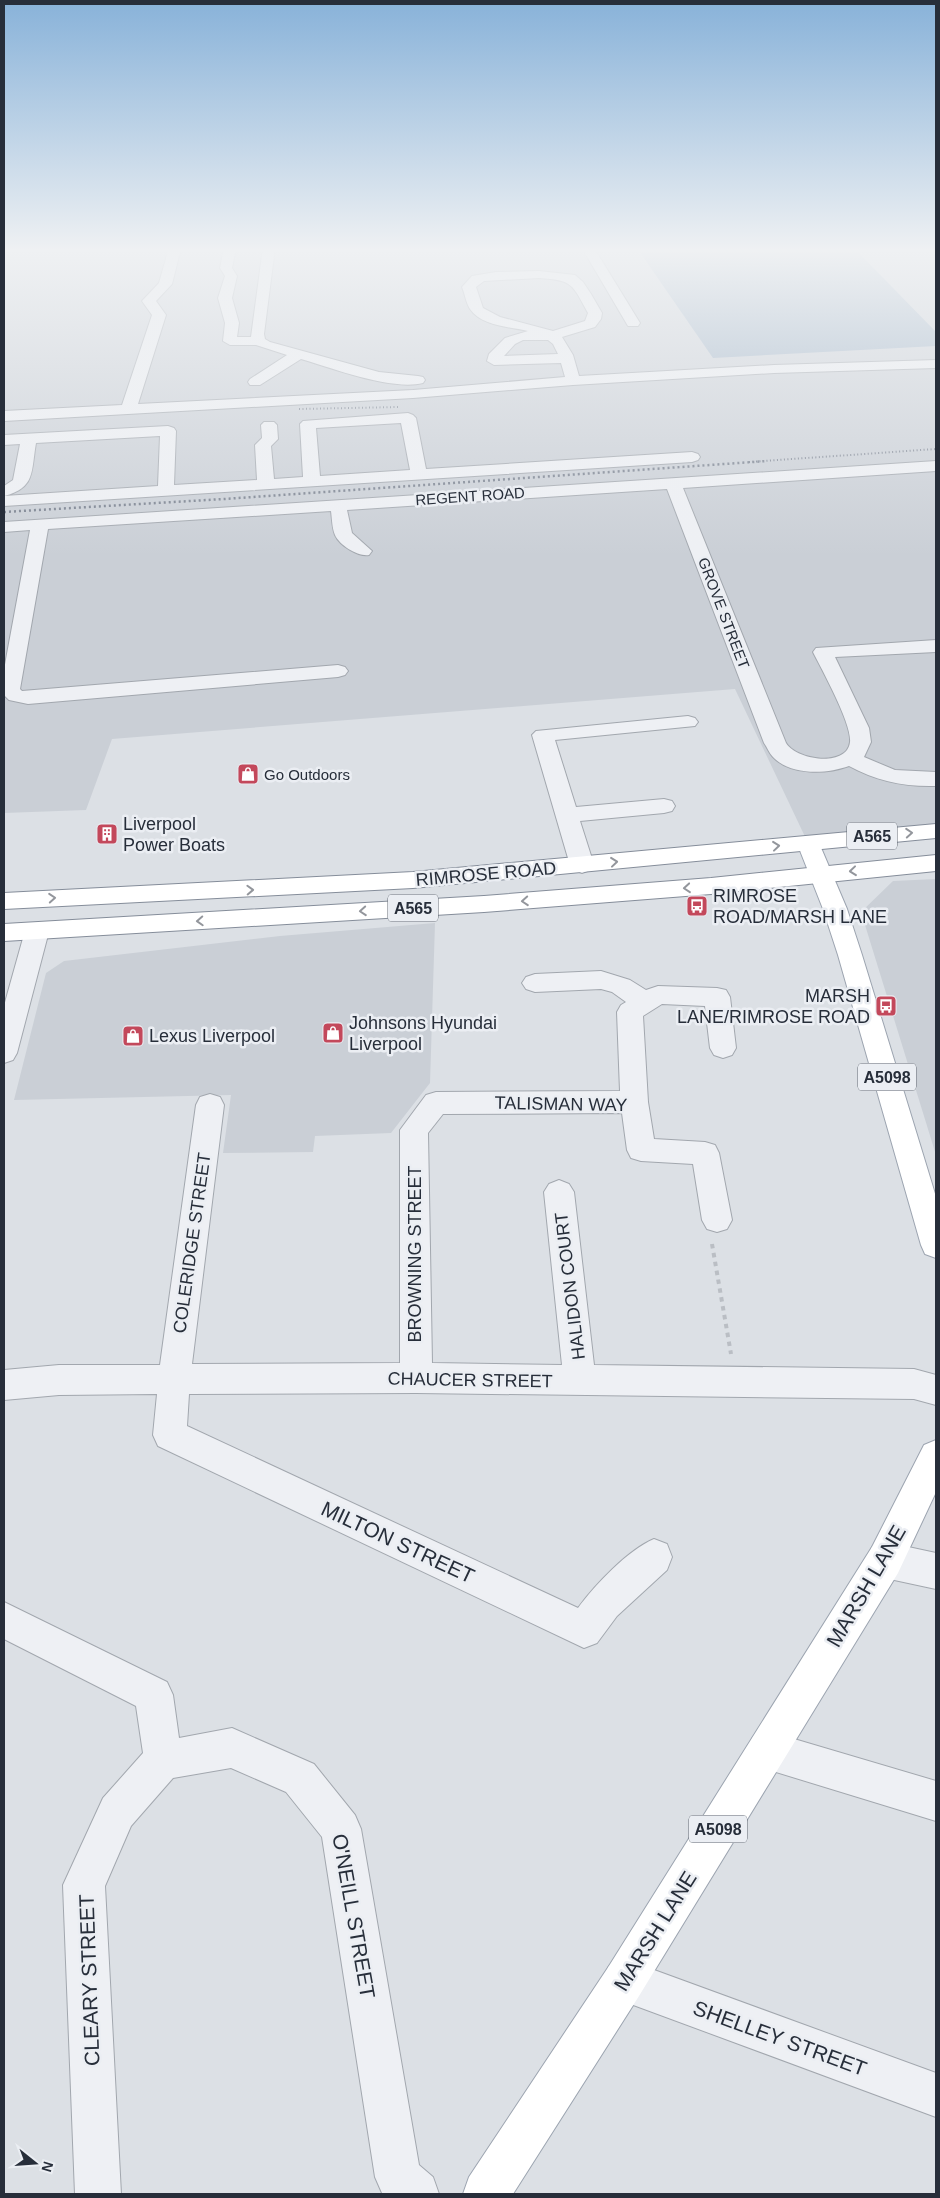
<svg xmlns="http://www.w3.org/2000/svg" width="940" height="2198" font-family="Arial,sans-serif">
<rect width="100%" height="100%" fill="#dce0e5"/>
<path fill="#cacfd6" d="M 4,248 L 936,248 L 936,831 L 808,843 L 735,689 L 112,739 L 86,810 L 4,813 Z
M 936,879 L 936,1155 L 861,912 L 893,881 Z
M 435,923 L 430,1083 L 391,1133 L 315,1136 L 313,1152 L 223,1153 L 231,1095 L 14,1100 L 46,973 L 64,961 L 280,936 Z"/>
<path fill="#99aec3" d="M 637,248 L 854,248 L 936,332 L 936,346 L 713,358 Z"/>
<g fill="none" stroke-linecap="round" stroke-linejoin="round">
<g stroke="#a2a7ae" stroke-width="2">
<path id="minor" d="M 169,248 L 181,248 L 172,284 L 156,301 L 166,315 L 138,404 L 413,390 L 565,377 L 561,363 L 494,365 L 487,361 L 489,354 L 505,338 L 528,331 C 511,327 481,326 470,309 C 466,303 465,294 462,287 L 472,276 L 496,272 L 539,271 L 575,275 L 583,282 L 591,294 L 602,313 L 601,319 L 595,327 L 562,337 L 573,355 L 579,376 L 774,365 L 936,360 L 936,368 L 774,373 L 573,385 L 413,398 L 4,421 L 4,411 L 122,405 L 152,315 L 142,301 L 159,283 ZM 539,278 C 573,280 572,284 588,313 L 585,321 L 553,331 L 500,317 L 483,308 L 476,287 L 484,281 ZM 523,340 L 548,340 L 553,344 L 558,354 L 504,356 L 515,344 Z
M 224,248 L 236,248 L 232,268 L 237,276 L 232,298 L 239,323 L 237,337 L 251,337 L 263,248 L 275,248 L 264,334 L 265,339 L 270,342 L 379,372 L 418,376 L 423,377 L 425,380 L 423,383 C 392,391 332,368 301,359 L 260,385 L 250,385 L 248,382 L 250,379 L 287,355 L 256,345 L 230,345 L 223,341 L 225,323 L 218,298 L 225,276 L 220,268 Z
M 582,248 L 594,248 L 640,323 L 638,326 L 628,326 Z
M 408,413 L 413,415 L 416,418 L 426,469 L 692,452 L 698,454 L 700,457 L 698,460 L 692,462 L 4,506 L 4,486 L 13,480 L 20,444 L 4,445 L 4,435 L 168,426 L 174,428 L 176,431 L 174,485 L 257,480 L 255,445 L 262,438 L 261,425 L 264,422 L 274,422 L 277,425 L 278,439 L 271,446 L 274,479 L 303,477 L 300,424 L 303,421 ZM 401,423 L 410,470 L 320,476 L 316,428 ZM 160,436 L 158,486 L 4,496 C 36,488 31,471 36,443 Z
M 936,461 L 936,471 L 683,488 L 786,743 C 796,760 847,768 850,742 C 852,724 822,670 813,652 L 816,648 L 936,640 L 936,652 L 835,657 L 869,728 L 871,742 L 864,757 L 895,770 L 936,772 L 936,786 C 905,787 876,781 849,766 C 827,774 791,776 773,757 C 769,753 767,747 764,743 L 667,489 L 347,510 L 352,533 L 372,551 L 369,555 C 359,557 340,546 335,535 C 332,528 332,518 331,511 L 48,529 L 20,689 L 22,691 L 338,665 L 345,667 L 348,671 L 345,675 L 338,677 L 28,704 L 9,700 L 4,695 L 4,670 L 30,530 L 4,532 L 4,522 Z
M 688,716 L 695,718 L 698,722 L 695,726 L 555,740 L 576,807 L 664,799 L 672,801 L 675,806 L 672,811 L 664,813 L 580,821 L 594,865 L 590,870 L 582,873 L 574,870 L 570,865 L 532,735 L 536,731 Z
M 37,923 L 46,925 L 49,931 L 17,1053 L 13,1060 L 4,1063 L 4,1006 L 25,931 L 28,925 Z
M 601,971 L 630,980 L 646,990 L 658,986 L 717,988 L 726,990 L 730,997 L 736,1048 L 732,1055 L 723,1058 L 714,1055 L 710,1048 L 705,1006 L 662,1004 L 643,1016 L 648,1102 L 654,1139 L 705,1142 L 715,1145 L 719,1153 L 732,1220 L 727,1229 L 717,1232 L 707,1229 L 702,1220 L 693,1164 L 641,1161 L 631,1158 L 627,1150 L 622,1113 L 443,1114 L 428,1133 L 432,1363 L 562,1365 L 544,1192 L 549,1184 L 559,1180 L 569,1184 L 574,1192 L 594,1365 L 914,1369 L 936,1375 L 936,1405 L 914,1399 L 416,1393 L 189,1394 L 187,1426 L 578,1608 C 595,1585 628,1550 654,1539 L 667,1544 L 672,1557 L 667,1570 L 617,1616 L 597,1643 L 584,1648 L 158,1446 L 153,1435 L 157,1394 L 59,1395 L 4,1400 L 4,1370 L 59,1365 L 160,1365 L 196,1105 L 200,1097 L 210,1094 L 220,1097 L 224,1105 L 192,1364 L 400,1363 L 400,1130 L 426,1095 L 436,1092 L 620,1091 L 617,1012 L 621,1005 L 626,1002 L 612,992 L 601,989 L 535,992 L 526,989 L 522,983 L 526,977 L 535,974 Z
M 885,1542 L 936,1553 L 936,1589 L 885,1578 L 872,1573 L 867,1560 L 872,1547 Z
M 4,1602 L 167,1682 L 173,1695 L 179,1738 L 232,1728 L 314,1764 L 355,1815 L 361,1829 L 419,2165 L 433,2177 L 439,2194 L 382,2193 L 375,2177 L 322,1837 L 286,1792 L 231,1768 L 173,1778 L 131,1826 L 105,1886 L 121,2194 L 75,2194 L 63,1885 L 103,1798 L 143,1753 L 136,1706 L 4,1639 Z
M 767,1731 L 936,1781 L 936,1821 L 753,1765 L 747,1751 L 753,1737 Z
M 624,1959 L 936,2073 L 936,2117 L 609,1996 L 602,1981 L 609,1966 Z"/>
</g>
<g stroke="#9ca4b0" stroke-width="2">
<path id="major" d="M 808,836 L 816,838 L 819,843 L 847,909 L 862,955 L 936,1197 L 936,1258 L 925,1254 L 921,1245 L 838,955 L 823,909 L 797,843 L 800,838 Z
M 936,1440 L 936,1492 L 898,1573 L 639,1996 L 513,2194 L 463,2194 L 469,2177 L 609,1966 L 872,1547 L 924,1445 Z"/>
</g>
<g stroke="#858d9a" stroke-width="2">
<path id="highway" d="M 936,824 L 936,838 L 413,888 L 4,909 L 4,893 L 413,872 Z
M 936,855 L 936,871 L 711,894 L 484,912 L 4,941 L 4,924 L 484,896 L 711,878 Z"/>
</g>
<path stroke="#babec4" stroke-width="4" stroke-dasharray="4.5 4.5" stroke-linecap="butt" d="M 712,1244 L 731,1354"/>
<use href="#minor" fill="#eef0f4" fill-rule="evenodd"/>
<use href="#major" fill="#fff" fill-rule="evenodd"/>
<use href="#highway" fill="#fff" fill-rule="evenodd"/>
<path stroke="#777f8d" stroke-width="2" stroke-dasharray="1 2.5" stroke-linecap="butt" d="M 299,409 L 399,407
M 749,462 L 936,449"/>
<path stroke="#777f8d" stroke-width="2.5" stroke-dasharray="2 3" stroke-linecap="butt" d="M 4,512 L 224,499 L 767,461"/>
</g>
<defs><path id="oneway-chevron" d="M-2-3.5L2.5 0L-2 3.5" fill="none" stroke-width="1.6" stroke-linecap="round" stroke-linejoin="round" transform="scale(1.25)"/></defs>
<g stroke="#93969c">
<use href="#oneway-chevron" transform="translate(909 833) rotate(-4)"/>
<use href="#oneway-chevron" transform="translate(776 846) rotate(-6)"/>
<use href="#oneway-chevron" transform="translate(614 862) rotate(-6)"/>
<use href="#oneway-chevron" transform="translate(853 871) rotate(174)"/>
<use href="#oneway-chevron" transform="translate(687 888) rotate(175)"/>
<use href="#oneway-chevron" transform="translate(250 890) rotate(-2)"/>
<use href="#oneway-chevron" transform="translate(52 898) rotate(-4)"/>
<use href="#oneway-chevron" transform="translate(525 901) rotate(176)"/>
<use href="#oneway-chevron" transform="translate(363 911) rotate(176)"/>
<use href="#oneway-chevron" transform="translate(200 921) rotate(177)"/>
</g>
<linearGradient id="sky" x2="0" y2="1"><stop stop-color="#88b2d9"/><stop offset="0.45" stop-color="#eff1f3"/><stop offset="1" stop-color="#eff1f3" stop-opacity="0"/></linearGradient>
<rect width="940" height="556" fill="url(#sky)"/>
<defs>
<g id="shop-square" transform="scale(1.125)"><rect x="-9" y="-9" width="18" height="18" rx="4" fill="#c3485b" stroke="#ebeef3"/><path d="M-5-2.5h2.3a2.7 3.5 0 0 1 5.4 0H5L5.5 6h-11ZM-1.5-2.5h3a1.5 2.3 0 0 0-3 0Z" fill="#fff"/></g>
<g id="building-square" transform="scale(1.125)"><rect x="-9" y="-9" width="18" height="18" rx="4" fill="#c3485b" stroke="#ebeef3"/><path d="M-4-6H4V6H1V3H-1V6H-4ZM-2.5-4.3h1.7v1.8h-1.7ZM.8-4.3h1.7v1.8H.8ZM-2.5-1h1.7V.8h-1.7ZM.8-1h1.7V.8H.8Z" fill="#fff"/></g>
<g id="bus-square" transform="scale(1.125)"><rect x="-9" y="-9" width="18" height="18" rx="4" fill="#c3485b" stroke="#ebeef3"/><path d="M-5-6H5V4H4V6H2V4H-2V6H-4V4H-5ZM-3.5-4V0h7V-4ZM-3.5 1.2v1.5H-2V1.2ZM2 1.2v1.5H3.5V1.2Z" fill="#fff"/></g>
</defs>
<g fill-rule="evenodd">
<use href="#shop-square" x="248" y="774"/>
<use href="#building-square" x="107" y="834"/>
<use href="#bus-square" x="697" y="906"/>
<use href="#bus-square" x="886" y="1006"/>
<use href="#shop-square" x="333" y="1033"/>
<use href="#shop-square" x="133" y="1036"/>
</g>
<g text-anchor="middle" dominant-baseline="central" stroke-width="5" stroke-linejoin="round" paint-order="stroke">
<g font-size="15" fill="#272e3a" stroke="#ebeef3">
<text transform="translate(470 496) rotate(-4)">REGENT ROAD</text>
<text transform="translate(724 613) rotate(69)">GROVE STREET</text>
</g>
<g font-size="15" fill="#272e3a" stroke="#ebeef3" text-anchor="start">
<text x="264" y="774">Go Outdoors</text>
</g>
<g fill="#ebeef3" stroke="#626872" stroke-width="1">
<rect x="847" y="822.5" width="50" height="27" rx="4"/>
<rect x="388" y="894.5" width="50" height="27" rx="4"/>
<rect x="858" y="1063.5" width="58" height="27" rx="4"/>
<rect x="689" y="1815.5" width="58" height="27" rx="4"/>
</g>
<g font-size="16" font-weight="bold" fill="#272e3a">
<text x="872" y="836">A565</text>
<text x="413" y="908">A565</text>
<text x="887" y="1077">A5098</text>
<text x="718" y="1829">A5098</text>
</g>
<g font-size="18" fill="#272e3a" stroke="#ebeef3" text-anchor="start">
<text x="123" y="824">Liverpool<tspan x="123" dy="21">Power Boats</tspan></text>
<text x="713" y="896">RIMROSE<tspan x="713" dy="21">ROAD/MARSH LANE</tspan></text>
<text x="870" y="996" text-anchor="end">MARSH<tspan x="870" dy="21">LANE/RIMROSE ROAD</tspan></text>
<text x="349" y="1023">Johnsons Hyundai<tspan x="349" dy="21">Liverpool</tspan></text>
<text x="149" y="1036">Lexus Liverpool</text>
</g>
<g font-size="18" fill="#272e3a" stroke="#ebeef3">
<text transform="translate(486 874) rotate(-5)">RIMROSE ROAD</text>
<text transform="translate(561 1104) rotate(1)">TALISMAN WAY</text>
<text transform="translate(192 1243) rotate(-82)">COLERIDGE STREET</text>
<text transform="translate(415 1254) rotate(-90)">BROWNING STREET</text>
<text transform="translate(570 1286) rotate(-97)">HALIDON COURT</text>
<text transform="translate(470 1380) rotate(1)">CHAUCER STREET</text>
</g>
<g font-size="21" fill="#272e3a" stroke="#ebeef3">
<text transform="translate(398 1542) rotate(25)">MILTON STREET</text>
<text transform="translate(866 1586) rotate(-60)">MARSH LANE</text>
<text transform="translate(354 1916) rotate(80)">O'NEILL STREET</text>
<text transform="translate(655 1931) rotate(-58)">MARSH LANE</text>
<text transform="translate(89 1980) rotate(-92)">CLEARY STREET</text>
<text transform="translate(780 2038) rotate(20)">SHELLEY STREET</text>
</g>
</g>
<rect width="940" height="2198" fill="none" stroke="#272e3a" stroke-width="10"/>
<g transform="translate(35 2163) rotate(107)" stroke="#ebeef3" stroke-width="4" paint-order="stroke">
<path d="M0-4L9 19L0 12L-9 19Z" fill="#272e3a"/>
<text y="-8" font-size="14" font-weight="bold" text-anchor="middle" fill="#272e3a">N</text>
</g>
</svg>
